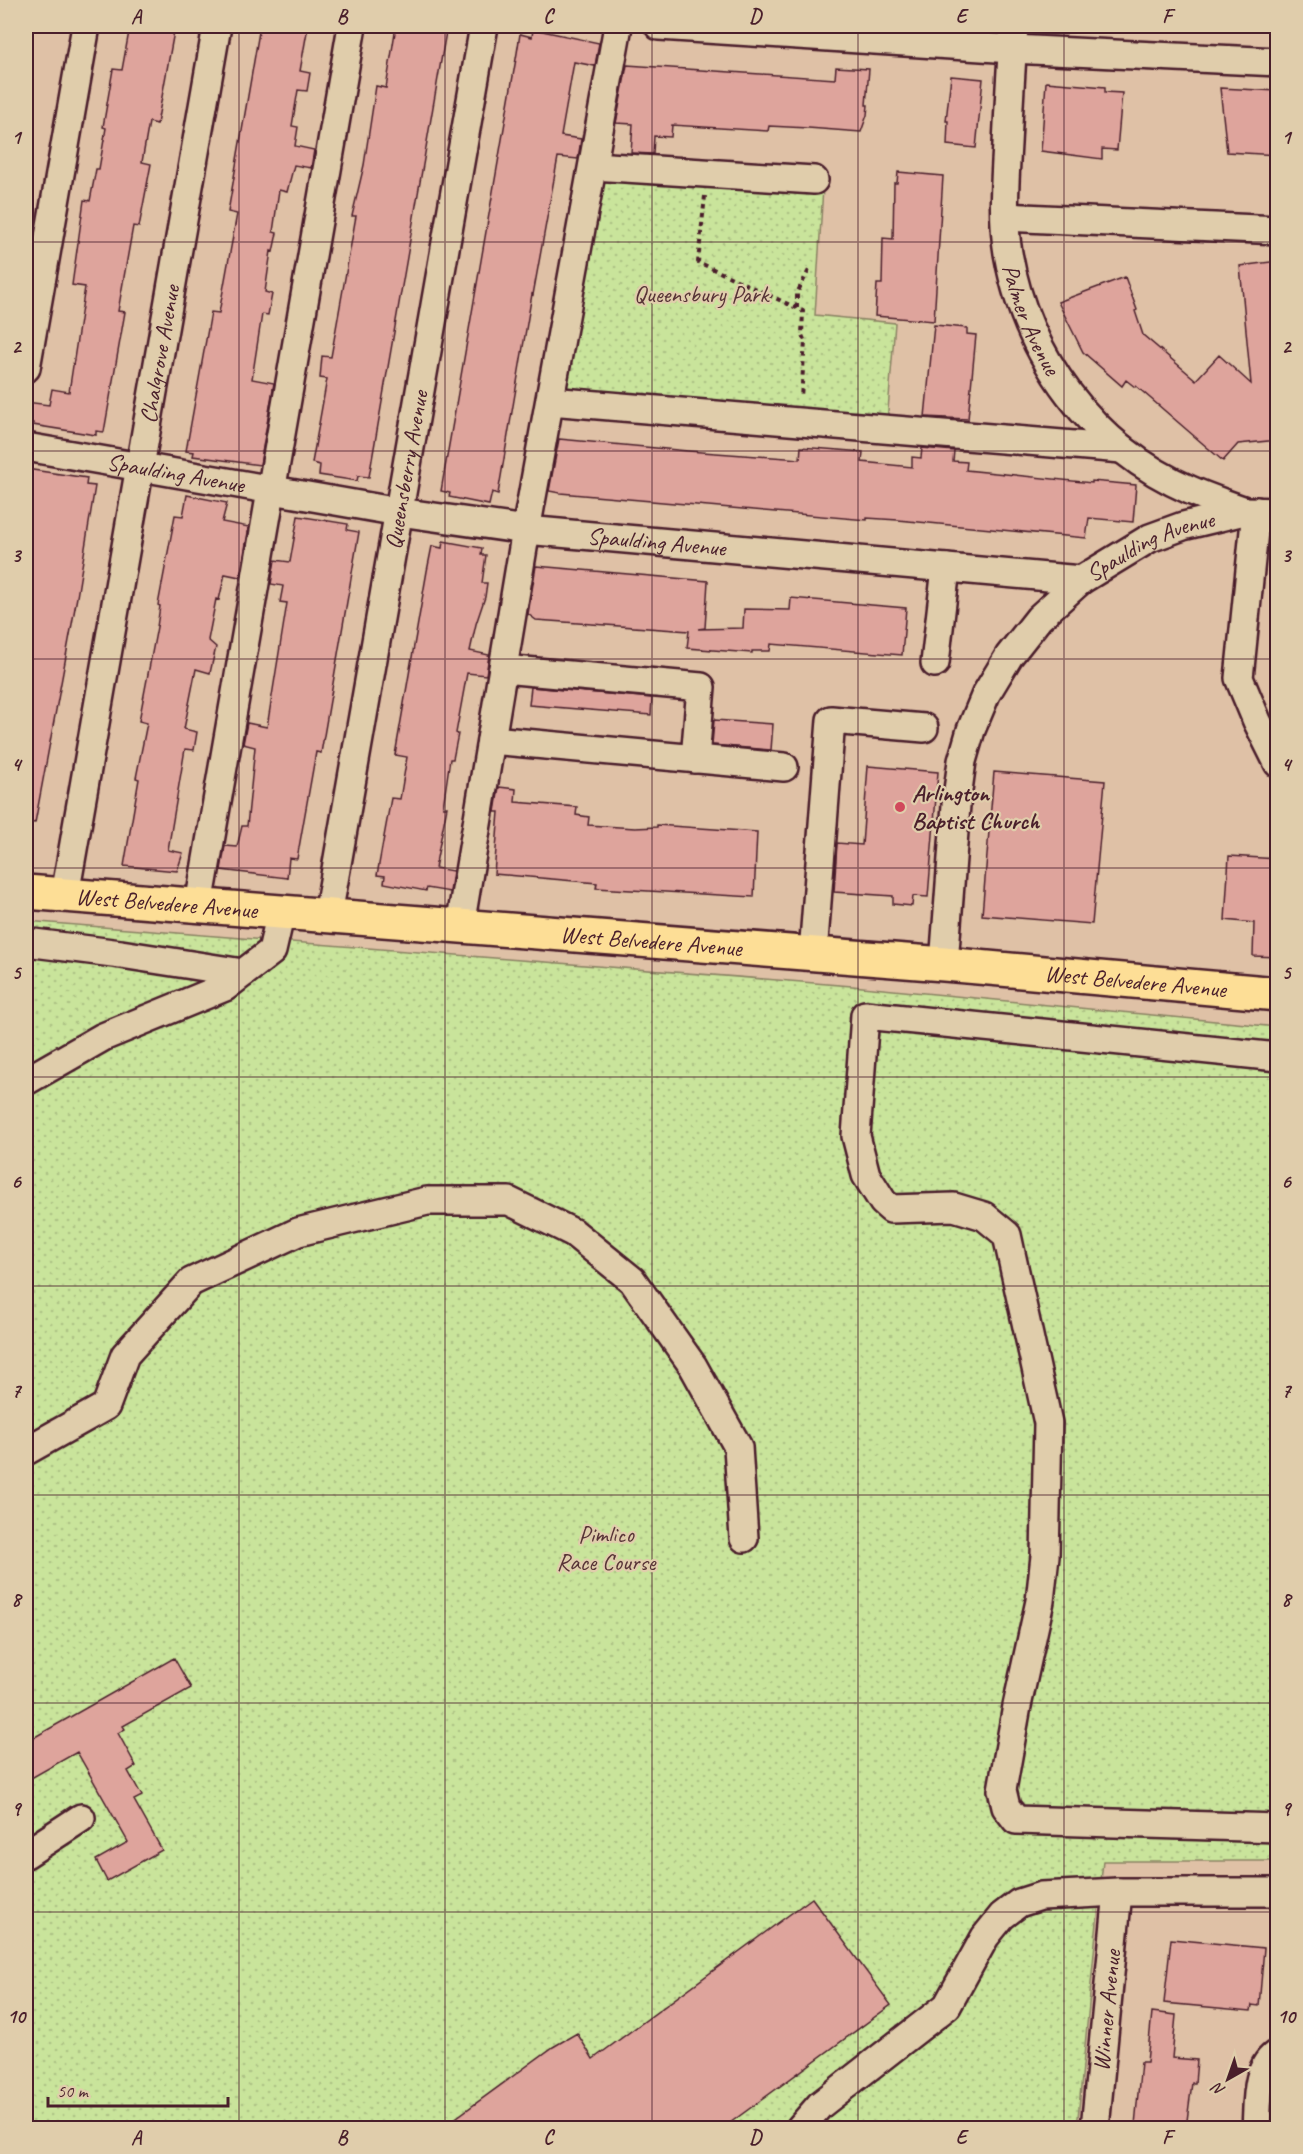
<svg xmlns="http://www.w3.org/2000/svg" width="1303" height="2154" font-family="Caveat,sans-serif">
<defs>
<pattern id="park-dots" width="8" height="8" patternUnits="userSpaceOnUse" patternTransform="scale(1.5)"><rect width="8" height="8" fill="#c9e49b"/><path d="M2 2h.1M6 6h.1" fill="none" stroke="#aec386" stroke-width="1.8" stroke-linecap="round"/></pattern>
</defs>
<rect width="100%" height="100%" fill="#dfc1a6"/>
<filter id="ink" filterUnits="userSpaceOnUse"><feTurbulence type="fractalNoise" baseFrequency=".0167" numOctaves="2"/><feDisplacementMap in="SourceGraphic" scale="12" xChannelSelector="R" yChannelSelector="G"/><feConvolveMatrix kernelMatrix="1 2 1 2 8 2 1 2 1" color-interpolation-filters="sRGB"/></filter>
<g filter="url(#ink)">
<path fill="url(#park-dots)" stroke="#8a8263" stroke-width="1.5" d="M 598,176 L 823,188 L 815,315 L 895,323 L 887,423 L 559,394 Z
M 26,921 L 852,986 L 1277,1027 L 1277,1861 L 1103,1861 L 1077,2128 L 26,2128 Z"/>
<path fill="#dea49c" stroke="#4a1f2b" stroke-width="1.5" d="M 130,26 L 175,26 L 157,124 L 149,122 L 142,162 L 151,164 L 139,227 L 133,226 L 118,311 L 125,312 L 104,432 L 96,431 L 96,435 L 33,425 L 33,423 L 26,422 L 26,402 L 49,405 L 52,389 L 69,392 L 85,287 L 72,285 L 84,200 L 90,201 L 96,169 L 99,169 L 106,128 L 103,127 L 113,69 L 122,70 Z
M 260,26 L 308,26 L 300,71 L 310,73 L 307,91 L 298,90 L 292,126 L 298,127 L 295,146 L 314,150 L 311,168 L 294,165 L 287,192 L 279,190 L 273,232 L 277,233 L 273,252 L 271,251 L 265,292 L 272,294 L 268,315 L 262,314 L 252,379 L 274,383 L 260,465 L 193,456 L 194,452 L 186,451 L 211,312 L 219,313 L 237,214 L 228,212 Z
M 396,26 L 447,26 L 369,477 L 358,476 L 357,481 L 319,475 L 320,465 L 312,463 L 327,379 L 320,378 L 322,356 L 331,357 L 356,216 L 352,216 L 364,165 L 376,86 L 386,88 Z
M 533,29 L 599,43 L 595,66 L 574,62 L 561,136 L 581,139 L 578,159 L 558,157 L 533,295 L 532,294 L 498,494 L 492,492 L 489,505 L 449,497 L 450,493 L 441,491 L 517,53 L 520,34 L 532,37 Z
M 627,65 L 835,79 L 836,67 L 869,69 L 866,105 L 868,105 L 867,115 L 861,132 L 808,128 L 769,126 L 768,131 L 672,125 L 671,137 L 654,136 L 653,154 L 631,153 L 633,124 L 616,123 Z
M 951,76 L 983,79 L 976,148 L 947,145 L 948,121 L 946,121 Z
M 1046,82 L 1105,87 L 1105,92 L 1122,93 L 1117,150 L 1102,149 L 1102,159 L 1041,151 Z
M 1220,88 L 1278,91 L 1278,155 L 1227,152 Z
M 898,172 L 943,176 L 934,321 L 875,316 L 877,284 L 882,284 L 883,238 L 893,239 L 894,183 L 897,183 Z
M 1278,261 L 1278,440 L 1238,444 L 1223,461 L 1136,386 L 1135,387 L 1126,380 L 1122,386 L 1083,352 L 1058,302 L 1125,277 L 1137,310 L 1135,311 L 1143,335 L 1196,380 L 1219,355 L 1251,384 L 1240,266 Z
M 934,325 L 967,328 L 967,334 L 976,335 L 968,419 L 925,417 Z
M 559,439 L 688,451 L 800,459 L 801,447 L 863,452 L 862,462 L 912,467 L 912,457 L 921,458 L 922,448 L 954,451 L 953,461 L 967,462 L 966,470 L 1092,483 L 1092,481 L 1136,485 L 1133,522 L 1089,518 L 1086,538 L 898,520 L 867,518 L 867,520 L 560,493 L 549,491 Z
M 26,469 L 87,478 L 86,485 L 95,486 L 77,597 L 35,823 L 26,822 Z
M 187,495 L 227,503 L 222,522 L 249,527 L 240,577 L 225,574 L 219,600 L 216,599 L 208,640 L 216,647 L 210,673 L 196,669 L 184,729 L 197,732 L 194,750 L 185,749 L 168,850 L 183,853 L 177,871 L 124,866 L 139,779 L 136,778 L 147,723 L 139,721 L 157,627 L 160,606 L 158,605 L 175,515 L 183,516 Z
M 298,516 L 348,524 L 347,530 L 359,532 L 321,753 L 316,752 L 297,859 L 289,858 L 287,878 L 221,870 L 225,846 L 237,847 L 242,826 L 247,826 L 255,747 L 243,744 L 247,723 L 267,727 L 287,603 L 280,602 L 283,586 L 271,584 L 275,560 L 290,562 Z
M 443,541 L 482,548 L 481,555 L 486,555 L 482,583 L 487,583 L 485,597 L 476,624 L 470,651 L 489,655 L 486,675 L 467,673 L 456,733 L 458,734 L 453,759 L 450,759 L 443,807 L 447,807 L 435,868 L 453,871 L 450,892 L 427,888 L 426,891 L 384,883 L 385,876 L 377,875 L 391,798 L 400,799 L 407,757 L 395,755 L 427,571 L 432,546 L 442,548 Z
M 536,566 L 708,581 L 705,628 L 698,629 L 743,628 L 744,609 L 790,610 L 791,598 L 906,608 L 902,655 L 771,644 L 770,651 L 752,651 L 752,653 L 687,648 L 689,631 L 536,620 L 528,614 Z
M 531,687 L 652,698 L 651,715 L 529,705 Z
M 714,720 L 773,724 L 771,750 L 712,745 Z
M 868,766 L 938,772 L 928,897 L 913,896 L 912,906 L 893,904 L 893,896 L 834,892 L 837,843 L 862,845 Z
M 994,772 L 1105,781 L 1092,924 L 982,915 Z
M 499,787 L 516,789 L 515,802 L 577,807 L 576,815 L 589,817 L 588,825 L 635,828 L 657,827 L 657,825 L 757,832 L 754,897 L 596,888 L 597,883 L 494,874 L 499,812 L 495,812 Z
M 1229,856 L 1278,859 L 1278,957 L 1253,956 L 1254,923 L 1225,920 Z
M 174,1658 L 191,1688 L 123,1726 L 125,1729 L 118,1733 L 136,1766 L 128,1771 L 142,1796 L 134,1800 L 162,1850 L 107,1881 L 96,1860 L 128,1842 L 77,1752 L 26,1781 L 26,1742 Z
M 812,1898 L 891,2005 L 723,2128 L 442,2128 L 553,2047 L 577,2033 L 593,2059 Z
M 1171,1939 L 1264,1948 L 1259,2006 L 1252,2005 L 1251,2011 L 1164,2003 Z
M 1152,2012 L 1176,2015 L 1172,2058 L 1197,2060 L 1195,2083 L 1192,2083 L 1186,2128 L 1144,2128 L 1145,2126 L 1135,2125 L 1141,2062 L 1147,2062 Z"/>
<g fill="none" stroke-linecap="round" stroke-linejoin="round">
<g stroke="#4a1f2b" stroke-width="32">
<g id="minor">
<path d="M 659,26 L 1012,49 L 1278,62"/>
<path id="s1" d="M 1014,26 C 1011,65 1009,105 1007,144 C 1005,180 1002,218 1008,253 C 1026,356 1093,448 1190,490 C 1208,498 1227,504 1245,511"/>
<path d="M 593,166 L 814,180"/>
<path d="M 1006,217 L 1278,230"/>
<path d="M 26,368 L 86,26"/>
<path d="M 550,401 L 1122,449"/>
<path id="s2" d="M 26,447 L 399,512 L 526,530 L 1081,580 L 1150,538 L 1183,526 L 1245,511 L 1278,512"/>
<path d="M 1256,511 L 1239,678 L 1257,721 L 1278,763"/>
<path d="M 935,663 L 946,568"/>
<path d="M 503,669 L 701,687 L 695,759"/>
<path d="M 491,740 L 784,767"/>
<path id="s3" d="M 65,895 L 217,26"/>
<path d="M 199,905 L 352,26"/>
<path id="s4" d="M 328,915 L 484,26"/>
<path d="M 460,926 L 526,530 L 618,26"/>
<path d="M 26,942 L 121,954 L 243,973"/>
<path d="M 813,954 L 831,720 L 924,728"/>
<path d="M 944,964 L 956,805 L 962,761 L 971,730 L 986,694 L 1009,656 L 1039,618 L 1081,580"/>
<path d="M 1278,1057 L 865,1015 L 856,1136 L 866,1175 L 883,1202 L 891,1209 L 954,1207 L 984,1216 L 1007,1235 L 1048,1423 L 1045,1556 L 1040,1601 L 1017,1706 L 1002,1790 L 1006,1807 L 1016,1820 L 1278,1828"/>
<path d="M 26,1081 L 103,1037 L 225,987 L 272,951 L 281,912"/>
<path d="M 26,1451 L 106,1406 L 125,1355 L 191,1282 L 298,1232 L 427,1201 L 509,1201 L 574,1233 L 632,1280 L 693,1366 L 738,1447 L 744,1538"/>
<path d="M 26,1854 L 81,1818"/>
<path d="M 800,2128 L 820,2105 L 947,2006 L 985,1937 L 1002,1916 L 1019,1903 L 1041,1896 L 1118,1892 L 1278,1892"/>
<path id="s5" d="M 1095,2128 L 1118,1892"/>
<path d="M 1256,2128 C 1258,2106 1254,2066 1278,2053"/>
</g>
</g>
<g stroke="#4a1f2b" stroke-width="38">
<g id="major">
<path id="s6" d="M 26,892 L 944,964 L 1278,994"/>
</g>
</g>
<path stroke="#4a1f2b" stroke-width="4" stroke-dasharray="4.5 4.5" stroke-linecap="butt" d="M 705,196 L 698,262 L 803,311 L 802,335 L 805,342 L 801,397
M 797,308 L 797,293 L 810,268"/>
<use href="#minor" stroke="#e0cdab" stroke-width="27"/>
<use href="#major" stroke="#fdde96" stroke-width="33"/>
</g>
</g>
<path fill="none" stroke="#4a1f2b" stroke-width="1.5" stroke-opacity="0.55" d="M 239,26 L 239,2128M 445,26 L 445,2128M 652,26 L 652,2128M 858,26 L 858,2128M 1064,26 L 1064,2128M 26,242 L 1278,242M 26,451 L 1278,451M 26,659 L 1278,659M 26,868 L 1278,868M 26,1077 L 1278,1077M 26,1286 L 1278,1286M 26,1495 L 1278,1495M 26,1703 L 1278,1703M 26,1912 L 1278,1912"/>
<circle fill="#d1495b" stroke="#e0cdab" stroke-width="2" cx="900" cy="807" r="6"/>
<g text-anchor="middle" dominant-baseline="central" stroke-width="4.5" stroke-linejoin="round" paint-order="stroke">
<g font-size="24" fill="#573336" stroke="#e0cdab">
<text x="701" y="294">Queensbury Park</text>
<text x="606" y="1534">Pimlico<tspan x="606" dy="28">Race Course</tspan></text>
</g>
<g font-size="24" fill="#4a1f2b" stroke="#e0cdab">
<text stroke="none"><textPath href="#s1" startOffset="298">Palmer Avenue</textPath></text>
<text stroke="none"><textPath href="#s3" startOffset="549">Chalgrove Avenue</textPath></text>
<text stroke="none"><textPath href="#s4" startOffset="452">Queensberry Avenue</textPath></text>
<text stroke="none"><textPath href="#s2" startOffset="152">Spaulding Avenue</textPath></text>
<text stroke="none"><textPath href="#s2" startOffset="638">Spaulding Avenue</textPath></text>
<text stroke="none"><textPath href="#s2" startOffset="1142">Spaulding Avenue</textPath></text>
<text stroke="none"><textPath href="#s6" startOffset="141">West Belvedere Avenue</textPath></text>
<text stroke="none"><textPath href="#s6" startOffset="627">West Belvedere Avenue</textPath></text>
<text stroke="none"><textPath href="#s6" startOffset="1113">West Belvedere Avenue</textPath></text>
<text stroke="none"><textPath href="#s5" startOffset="118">Winner Avenue</textPath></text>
</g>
<g font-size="24" font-weight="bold" fill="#4a1f2b" stroke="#e0cdab" text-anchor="start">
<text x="912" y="793">Arlington<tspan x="912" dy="28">Baptist Church</tspan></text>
</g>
</g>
<rect width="1303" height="2154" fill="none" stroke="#e0cdab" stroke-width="66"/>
<g transform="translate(1228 2079) rotate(220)" stroke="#e0cdab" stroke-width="4.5" paint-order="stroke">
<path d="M0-4.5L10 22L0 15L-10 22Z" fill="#4a1f2b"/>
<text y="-9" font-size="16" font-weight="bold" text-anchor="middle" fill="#4a1f2b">N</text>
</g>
<path d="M48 2097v9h180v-9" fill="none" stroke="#4a1f2b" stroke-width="3"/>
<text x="57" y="2097" font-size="18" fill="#4a1f2b" stroke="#e0cdab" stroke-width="4.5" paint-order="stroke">50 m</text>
<rect x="33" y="33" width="1237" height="2088" fill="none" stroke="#4a1f2b" stroke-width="2"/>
<g font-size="20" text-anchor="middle" font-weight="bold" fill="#4a1f2b">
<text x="136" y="23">A</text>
<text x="342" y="23">B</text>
<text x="548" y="23">C</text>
<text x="755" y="23">D</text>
<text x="961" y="23">E</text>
<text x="1167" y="23">F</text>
<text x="16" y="144">1</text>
<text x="1286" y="144">1</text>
<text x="16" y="353">2</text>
<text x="1286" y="353">2</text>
<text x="16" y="562">3</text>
<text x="1286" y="562">3</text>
<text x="16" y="771">4</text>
<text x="1286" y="771">4</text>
<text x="16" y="979">5</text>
<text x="1286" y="979">5</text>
<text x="16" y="1188">6</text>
<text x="1286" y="1188">6</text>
<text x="16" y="1397">7</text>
<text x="1286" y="1397">7</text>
<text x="16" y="1606">8</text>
<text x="1286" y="1606">8</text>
<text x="16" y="1815">9</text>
<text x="1286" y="1815">9</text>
<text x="16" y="2023">10</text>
<text x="1286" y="2023">10</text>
<text x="136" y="2144">A</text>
<text x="342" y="2144">B</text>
<text x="548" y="2144">C</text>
<text x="755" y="2144">D</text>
<text x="961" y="2144">E</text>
<text x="1167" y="2144">F</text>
</g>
</svg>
